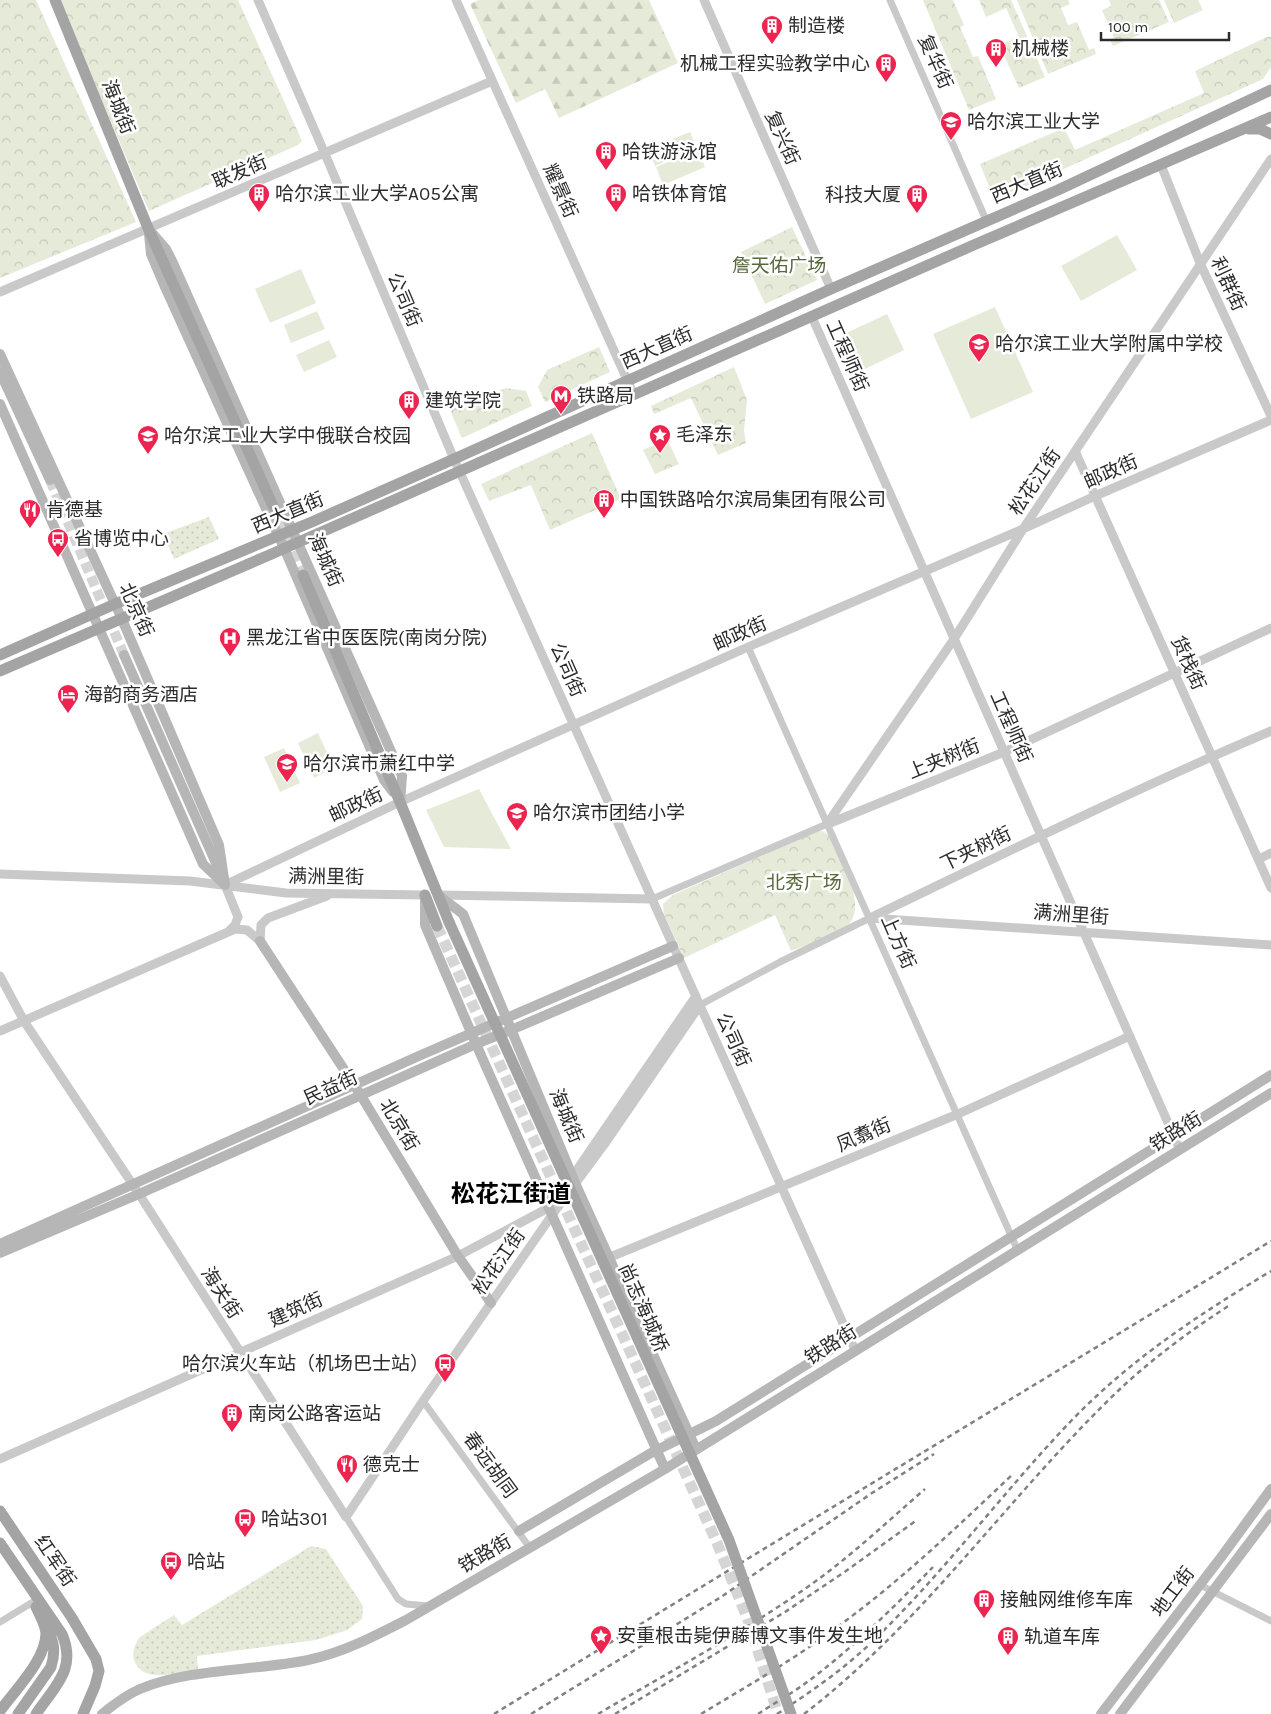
<svg xmlns="http://www.w3.org/2000/svg" width="1271" height="1714" font-family="Karla,'Noto Sans SC',sans-serif">
<defs>
<pattern id="grass-dots" width="8" height="8" patternUnits="userSpaceOnUse" patternTransform="scale(1.25)"><rect width="8" height="8" fill="#e5ebd8"/><path d="M2 2h.1M6 6h.1" fill="none" stroke="#c5caba" stroke-width="1.8" stroke-linecap="round"/></pattern>
<pattern id="forest-firs" width="22" height="20" patternUnits="userSpaceOnUse" patternTransform="scale(1.25)"><rect width="22" height="20" fill="#e5ebd8"/><path d="M5 1l3.5 6h-7zM16 11l3.5 6h-7z" fill="#c5caba"/></pattern>
<pattern id="park-crowns" width="20" height="18" patternUnits="userSpaceOnUse" patternTransform="scale(1.25)"><rect width="20" height="18" fill="#e5ebd8"/><path d="M2 6a3 3 0 1 1 6 0M12 15a3 3 0 1 1 6 0" fill="none" stroke="#c5caba"/></pattern>
</defs>
<rect width="100%" height="100%" fill="#fff"/>
<path fill="url(#grass-dots)" d="M 209,517 L 219,539 L 174,559 L 163,534 Z
M 311,1546 L 326,1549 L 363,1606 L 362,1619 L 347,1630 L 316,1640 L 197,1656 L 198,1670 C 179,1672 142,1685 134,1660 C 132,1652 135,1643 140,1637 L 174,1615 L 182,1625 Z"/>
<path fill="url(#forest-firs)" d="M 479,0 L 649,0 L 678,63 L 559,118 L 545,89 L 516,103 L 470,4 Z"/>
<path fill="url(#park-crowns)" d="M 0,0 L 36,0 L 136,222 L 0,278 Z
M 59,0 L 238,0 L 302,141 L 298,145 L 149,211 Z
M 923,0 L 953,0 L 964,25 L 960,27 L 973,57 L 978,56 L 996,99 L 969,110 Z
M 979,0 L 1011,0 L 1045,77 L 1019,88 L 999,45 L 1019,37 L 1006,8 L 986,17 Z
M 1017,0 L 1068,0 L 1070,4 L 1061,8 L 1068,25 L 1077,22 L 1089,50 L 1094,48 L 1096,54 L 1048,74 Z
M 1109,0 L 1159,0 L 1169,22 L 1113,46 L 1110,40 L 1114,38 L 1102,10 L 1111,6 Z
M 1164,0 L 1198,0 L 1203,10 L 1174,23 Z
M 1267,37 L 1271,37 L 1271,67 L 1263,79 L 997,199 L 993,196 L 980,164 L 1064,128 L 1075,150 L 1204,93 L 1195,71 Z
M 792,227 L 817,280 L 765,304 L 741,252 Z
M 599,347 L 610,372 L 545,402 L 538,387 L 547,370 Z
M 734,367 L 747,400 L 744,431 L 746,443 L 718,455 L 691,398 L 654,414 L 651,406 Z
M 506,388 L 526,391 L 532,406 L 462,438 L 450,410 Z
M 592,433 L 621,499 L 618,500 L 550,530 L 531,485 L 489,501 L 481,484 Z
M 667,439 L 679,464 L 655,474 L 643,450 Z
M 820,830 L 829,835 C 840,858 871,908 845,928 C 834,937 805,945 791,951 L 775,915 L 684,958 L 664,914 L 663,904 L 673,895 Z"/>
<path fill="#e5ebd8" d="M 690,132 L 697,149 L 655,166 L 648,149 Z
M 698,150 L 705,167 L 663,185 L 656,167 Z
M 1117,235 L 1137,270 L 1081,301 L 1061,266 Z
M 301,269 L 316,303 L 270,323 L 255,289 Z
M 995,307 L 1033,392 L 971,419 L 933,334 Z
M 317,311 L 325,329 L 291,343 L 284,325 Z
M 887,314 L 904,350 L 859,372 L 842,335 Z
M 329,340 L 337,357 L 304,372 L 296,355 Z
M 318,733 L 334,768 L 314,778 L 298,743 Z
M 284,748 L 300,783 L 280,792 L 264,757 Z
M 479,789 L 511,849 L 444,847 L 426,810 Z"/>
<g fill="none" stroke-linecap="round" stroke-linejoin="round">
<path stroke="#d5d5d5" stroke-width="10" stroke-dasharray="10 5" stroke-linecap="butt" d="M 50,480 L 124,655"/>
<path stroke="#d5d5d5" stroke-width="11" stroke-dasharray="11 5.5" stroke-linecap="butt" d="M 273,506 L 303,575
M 437,926 L 717,1543 L 748,1620 L 778,1714"/>
<path stroke="#c9c9c9" stroke-width="7" d="M 890,0 L 986,220
M 748,647 L 1018,1251
M 652,899 L 827,824
M 700,1005 L 780,962 L 870,918
M 423,1401 L 530,1548
M 346,1517 L 398,1599 L 406,1604 L 428,1606
M 1200,1585 L 1271,1621
M 0,1622 L 33,1602"/>
<path stroke="#c9c9c9" stroke-width="9" d="M 258,0 L 325,154 L 454,459 L 855,1350
M 456,0 L 634,395
M 704,0 L 831,289
M 1161,165 L 1200,263 L 1271,416
M 0,292 L 492,81
M 812,317 L 1180,1150
M 1075,451 L 1271,888
M 827,824 L 954,639 L 1023,529 L 1271,159
M 828,824 L 1004,752 L 1271,628
M 1259,859 L 1271,853
M 0,874 L 190,881 L 286,893 L 425,895
M 438,895 L 652,899
M 870,918 C 1003,854 1135,789 1271,731
M 870,918 L 1271,945
M 228,932 L 235,925 L 238,917 L 225,885 L 400,802 L 748,647 L 1023,529 L 1095,496 L 1271,420
M 260,941 L 261,925 L 268,918 L 327,896
M 0,976 L 24,1021 L 139,1194 L 346,1517 L 423,1401 L 552,1215 L 606,1142 L 700,1005
M 0,1031 L 235,929 L 247,930 L 260,941
M 608,1258 L 958,1114 L 1130,1036
M 0,1459 L 458,1256 L 548,1208 L 572,1177 L 696,996"/>
<path stroke="#b6b6b6" stroke-width="10" d="M 152,233 L 166,249 L 173,263 L 402,776 L 400,802
M 149,234 L 151,254 L 165,287 L 284,548 L 384,780 L 393,792
M 0,354 L 121,617 L 219,845 L 225,885
M 0,372 L 50,480
M 0,404 L 203,864 L 225,885
M 124,655 L 219,870
M 438,895 L 463,914 L 576,1185 L 696,1449
M 425,899 L 425,925 L 476,1044 L 665,1469
M 260,941 L 360,1094 L 458,1256 L 491,1303
M 0,1244 L 421,1055 L 673,946
M 0,1253 L 139,1194 L 476,1044 L 511,1030 L 679,958
M 519,1531 L 651,1453 L 716,1421 L 1271,1075
M 102,1714 C 113,1705 126,1695 140,1689 C 190,1668 255,1671 308,1660 C 342,1653 375,1636 406,1620 L 665,1469 L 1271,1093
M 1101,1714 L 1222,1556 L 1271,1489
M 1120,1714 L 1271,1514"/>
<path stroke="#a4a4a4" stroke-width="11" d="M 55,0 L 148,228 L 273,506
M 1249,129 L 1260,129 L 1271,134
M 303,575 L 400,802 L 449,922
M 0,655 L 115,604 L 314,521 L 454,459 L 831,289 L 1058,190 L 1271,90
M 0,671 L 267,556 L 976,244 L 1271,117
M 425,895 L 437,926
M 0,1511 L 72,1618 L 96,1659 L 99,1671 L 95,1686 L 83,1714
M 0,1543 L 62,1634 C 77,1669 55,1686 36,1714
M 0,1711 C 15,1690 46,1660 46,1633 C 45,1624 40,1615 36,1607
M 18,1714 L 51,1667 C 56,1651 54,1641 46,1626"/>
<path stroke="#818181" stroke-width="2.5" stroke-dasharray="5 4" stroke-linecap="butt" d="M 494,1714 C 752,1555 1012,1399 1271,1241
M 531,1714 L 721,1597 L 872,1493 L 934,1454
M 598,1714 C 669,1672 742,1633 809,1586 C 850,1557 887,1522 925,1489
M 615,1714 L 785,1612 L 846,1571 L 917,1520
M 701,1714 C 744,1688 788,1663 829,1633 C 895,1586 954,1530 1013,1474
M 758,1714 C 773,1704 789,1695 803,1685 C 850,1651 892,1609 933,1567
M 777,1714 C 812,1691 847,1667 876,1638 C 946,1570 1004,1491 1071,1421 C 1132,1358 1197,1316 1271,1271
M 804,1714 C 924,1622 1010,1494 1119,1390 C 1153,1358 1191,1330 1230,1305"/>
<path stroke="#a4a4a4" stroke-width="11" d="M 449,922 L 729,1540 L 791,1714"/>
</g>
<defs>
<g id="building-pin" transform="scale(1.125)"><path d="M0 17L-7.5 6A9.5 9.5 0 1 1 7.5 6Z" fill="#ed2450" stroke="#fff"/><path d="M-4-6H4V6H1V3H-1V6H-4ZM-2.5-4.3h1.7v1.8h-1.7ZM.8-4.3h1.7v1.8H.8ZM-2.5-1h1.7V.8h-1.7ZM.8-1h1.7V.8H.8Z" fill="#fff"/></g>
<g id="university-pin" transform="scale(1.125)"><path d="M0 17L-7.5 6A9.5 9.5 0 1 1 7.5 6Z" fill="#ed2450" stroke="#fff"/><path d="M0-5L7-2L0 1L-7-2ZM-4 1L0 2.5L4 1V4Q0 6-4 4Z" fill="#fff"/></g>
<g id="school-pin" transform="scale(1.125)"><path d="M0 17L-7.5 6A9.5 9.5 0 1 1 7.5 6Z" fill="#ed2450" stroke="#fff"/><path d="M0-5L7-2L0 1L-7-2ZM-4 1L0 2.5L4 1V4Q0 6-4 4Z" fill="#fff"/></g>
<g id="metro-pin" transform="scale(1.125)"><path d="M0 17L-7.5 6A9.5 9.5 0 1 1 7.5 6Z" fill="#ed2450" stroke="#fff"/><path d="M-5.5 5V-5H-3L0 0L3-5H5.5V5H3V-.5L0 4L-3-.5V5Z" fill="#fff"/></g>
<g id="sight-pin" transform="scale(1.125)"><path d="M0 17L-7.5 6A9.5 9.5 0 1 1 7.5 6Z" fill="#ed2450" stroke="#fff"/><path d="M0-6L1.8-2.2L6-1.7L2.9 1.2L3.7 5.4L0 3.3L-3.7 5.4L-2.9 1.2L-6-1.7L-1.8-2.2Z" fill="#fff"/></g>
<g id="restaurant-pin" transform="scale(1.125)"><path d="M0 17L-7.5 6A9.5 9.5 0 1 1 7.5 6Z" fill="#ed2450" stroke="#fff"/><path d="M-5-6h1v4h1v-4h1v4h1v-4h1v5L-1.5 .5V6h-2V.5L-5-1ZM5-6V6H3V1.5H1.5Q1.5-4 5-6Z" fill="#fff"/></g>
<g id="bus-pin" transform="scale(1.125)"><path d="M0 17L-7.5 6A9.5 9.5 0 1 1 7.5 6Z" fill="#ed2450" stroke="#fff"/><path d="M-5-6H5V4H4V6H2V4H-2V6H-4V4H-5ZM-3.5-4V0h7V-4ZM-3.5 1.2v1.5H-2V1.2ZM2 1.2v1.5H3.5V1.2Z" fill="#fff"/></g>
<g id="hospital-pin" transform="scale(1.125)"><path d="M0 17L-7.5 6A9.5 9.5 0 1 1 7.5 6Z" fill="#ed2450" stroke="#fff"/><path d="M-5-5h3v3.5h4V-5h3V5h-3V1.5h-4V5h-3Z" fill="#fff"/></g>
<g id="hotel-pin" transform="scale(1.125)"><path d="M0 17L-7.5 6A9.5 9.5 0 1 1 7.5 6Z" fill="#ed2450" stroke="#fff"/><path d="M-6-4.5h1.5V1H6V5H4.5V3h-9V5H-6ZM-4 0a1.8 1.8 0 1 1 3.6 0ZM.5 0V-2.5h3Q6-2.5 6 0Z" fill="#fff"/></g>
</defs>
<g fill-rule="evenodd">
<use href="#building-pin" x="772" y="26"/>
<use href="#building-pin" x="996" y="49"/>
<use href="#building-pin" x="886" y="64"/>
<use href="#university-pin" x="951" y="122"/>
<use href="#building-pin" x="606" y="152"/>
<use href="#building-pin" x="259" y="194"/>
<use href="#building-pin" x="616" y="194"/>
<use href="#building-pin" x="917" y="195"/>
<use href="#school-pin" x="979" y="344"/>
<use href="#metro-pin" x="561" y="396"/>
<use href="#building-pin" x="409" y="401"/>
<use href="#sight-pin" x="660" y="435"/>
<use href="#school-pin" x="148" y="436"/>
<use href="#building-pin" x="604" y="500"/>
<use href="#restaurant-pin" x="30" y="510"/>
<use href="#bus-pin" x="58" y="539"/>
<use href="#hospital-pin" x="230" y="638"/>
<use href="#hotel-pin" x="68" y="695"/>
<use href="#school-pin" x="287" y="764"/>
<use href="#school-pin" x="517" y="813"/>
<use href="#bus-pin" x="445" y="1364"/>
<use href="#building-pin" x="232" y="1414"/>
<use href="#restaurant-pin" x="347" y="1465"/>
<use href="#bus-pin" x="245" y="1519"/>
<use href="#bus-pin" x="171" y="1562"/>
<use href="#building-pin" x="984" y="1600"/>
<use href="#sight-pin" x="601" y="1636"/>
<use href="#building-pin" x="1008" y="1637"/>
</g>
<g text-anchor="middle" dominant-baseline="central" stroke-width="5" stroke-linejoin="round" paint-order="stroke">
<g font-size="19" fill="#2c2c2c" stroke="#fff" text-anchor="start">
<text x="788" y="26">制造楼</text>
<text x="1012" y="49">机械楼</text>
<text x="870" y="64" text-anchor="end">机械工程实验教学中心</text>
<text x="967" y="122">哈尔滨工业大学</text>
<text x="622" y="152">哈铁游泳馆</text>
<text x="275" y="194">哈尔滨工业大学A05公寓</text>
<text x="632" y="194">哈铁体育馆</text>
<text x="901" y="195" text-anchor="end">科技大厦</text>
<text x="995" y="344">哈尔滨工业大学附属中学校</text>
<text x="577" y="396">铁路局</text>
<text x="425" y="401">建筑学院</text>
<text x="676" y="435">毛泽东</text>
<text x="164" y="436">哈尔滨工业大学中俄联合校园</text>
<text x="620" y="500">中国铁路哈尔滨局集团有限公司</text>
<text x="46" y="510">肯德基</text>
<text x="74" y="539">省博览中心</text>
<text x="246" y="638">黑龙江省中医医院(南岗分院)</text>
<text x="84" y="695">海韵商务酒店</text>
<text x="303" y="764">哈尔滨市萧红中学</text>
<text x="533" y="813">哈尔滨市团结小学</text>
<text x="429" y="1364" text-anchor="end">哈尔滨火车站（机场巴士站）</text>
<text x="248" y="1414">南岗公路客运站</text>
<text x="363" y="1465">德克士</text>
<text x="261" y="1519">哈站301</text>
<text x="187" y="1562">哈站</text>
<text x="1000" y="1600">接触网维修车库</text>
<text x="617" y="1636">安重根击毙伊藤博文事件发生地</text>
<text x="1024" y="1637">轨道车库</text>
</g>
<g font-size="19" fill="#2c2c2c" stroke="#fff">
<text transform="translate(935 62) rotate(66)">复华街</text>
<text transform="translate(118 107) rotate(68)">海城街</text>
<text transform="translate(782 138) rotate(66)">复兴街</text>
<text transform="translate(240 172) rotate(-23)">联发街</text>
<text transform="translate(1027 183) rotate(-23)">西大直街</text>
<text transform="translate(560 191) rotate(66)">耀景街</text>
<text transform="translate(1228 284) rotate(65)">利群街</text>
<text transform="translate(404 300) rotate(67)">公司街</text>
<text transform="translate(657 348) rotate(-24)">西大直街</text>
<text transform="translate(847 356) rotate(66)">工程师街</text>
<text transform="translate(1111 472) rotate(-24)">邮政街</text>
<text transform="translate(1035 482) rotate(-56)">松花江街</text>
<text transform="translate(288 513) rotate(-23)">西大直街</text>
<text transform="translate(325 560) rotate(66)">海城街</text>
<text transform="translate(136 610) rotate(66)">北京街</text>
<text transform="translate(740 634) rotate(-24)">邮政街</text>
<text transform="translate(1188 663) rotate(66)">货栈街</text>
<text transform="translate(567 670) rotate(66)">公司街</text>
<text transform="translate(1011 727) rotate(66)">工程师街</text>
<text transform="translate(944 759) rotate(-22)">上夹树街</text>
<text transform="translate(356 805) rotate(-25)">邮政街</text>
<text transform="translate(976 849) rotate(-26)">下夹树街</text>
<text transform="translate(326 877) rotate(1)">满洲里街</text>
<text transform="translate(1071 915) rotate(4)">满洲里街</text>
<text transform="translate(898 942) rotate(66)">上方街</text>
<text transform="translate(733 1040) rotate(66)">公司街</text>
<text transform="translate(331 1088) rotate(-24)">民益街</text>
<text transform="translate(566 1116) rotate(67)">海城街</text>
<text transform="translate(399 1125) rotate(59)">北京街</text>
<text transform="translate(1176 1132) rotate(-32)">铁路街</text>
<text transform="translate(864 1135) rotate(-23)">凤翥街</text>
<text transform="translate(499 1262) rotate(-55)">松花江街</text>
<text transform="translate(221 1293) rotate(57)">海关街</text>
<text transform="translate(643 1308) rotate(66)">尚志海城桥</text>
<text transform="translate(296 1310) rotate(-24)">建筑街</text>
<text transform="translate(831 1345) rotate(-32)">铁路街</text>
<text transform="translate(490 1465) rotate(54)">春远胡同</text>
<text transform="translate(485 1554) rotate(-30)">铁路街</text>
<text transform="translate(55 1561) rotate(56)">红军街</text>
<text transform="translate(1173 1592) rotate(-53)">地工街</text>
</g>
<g font-size="19" fill="#566938" stroke="#fff">
<text x="779" y="266">詹天佑广场</text>
<text x="804" y="883">北秀广场</text>
</g>
<g font-size="24" font-weight="bold" fill="#000" stroke="#fff">
<text x="511" y="1194">松花江街道</text>
</g>
</g>
<path d="M1101 32v8h128v-8" fill="none" stroke="#2c2c2c" stroke-width="2.5"/>
<text x="1108" y="32" font-size="15" fill="#2c2c2c" stroke="#ffffff" stroke-width="4" paint-order="stroke">100 m</text>
</svg>
